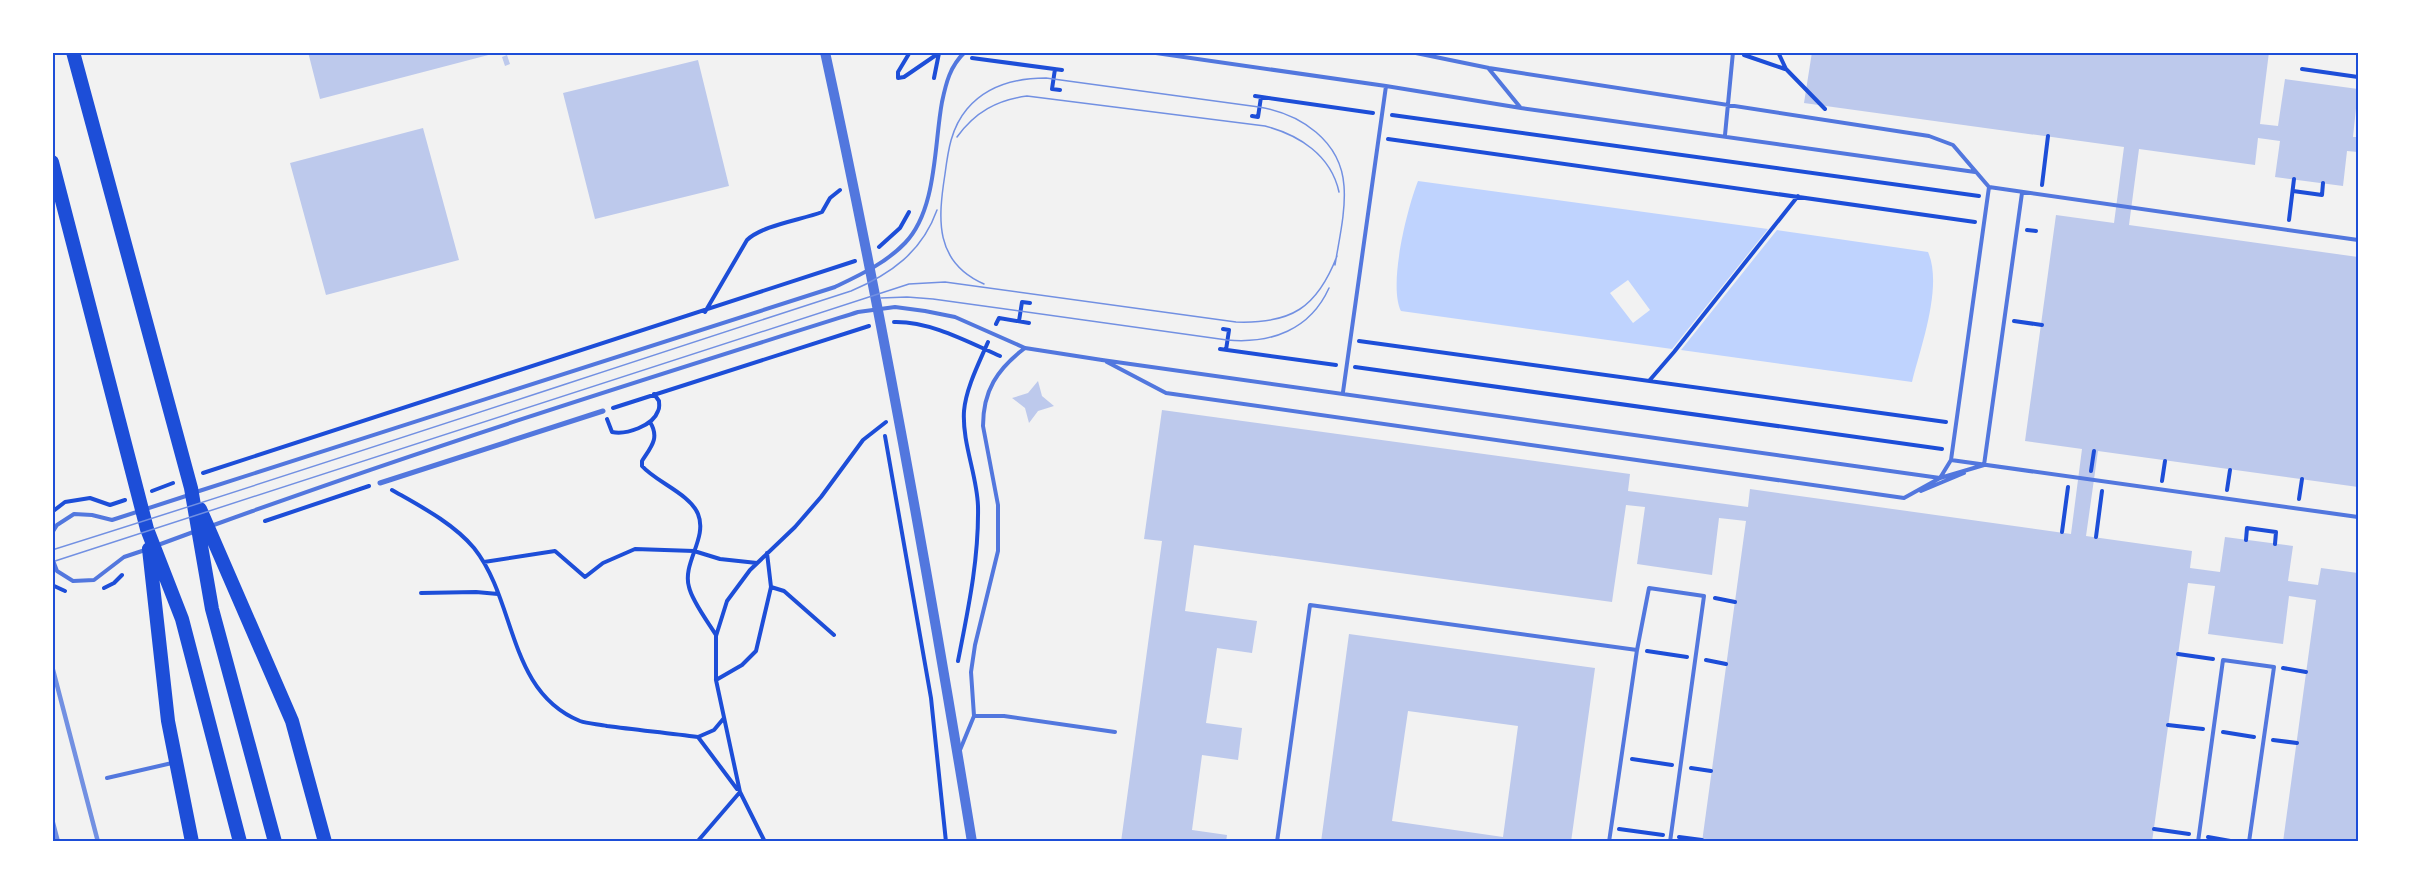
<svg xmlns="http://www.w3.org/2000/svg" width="2411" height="894" font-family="'IBM Plex Sans',sans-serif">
<rect width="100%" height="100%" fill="#f2f2f2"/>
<path fill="#bfd3fe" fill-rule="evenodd" d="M 1418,181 L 1768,229 L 1672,349 L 1401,311 C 1388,285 1407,209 1418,181 ZM 1628,280 L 1650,310 L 1633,323 L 1610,293 Z
M 1777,230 L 1928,252 C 1943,286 1921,346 1912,382 L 1681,350 Z"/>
<path fill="#bdc9ec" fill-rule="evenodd" d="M 308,52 L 496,52 L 496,53 L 320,99 Z
M 1812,52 L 2269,52 L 2260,124 L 2278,126 L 2285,79 L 2358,89 L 2353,137 L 2358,137 L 2358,152 L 2347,151 L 2343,186 L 2275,177 L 2280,141 L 2258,138 L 2255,165 L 2139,149 L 2129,225 L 2358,257 L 2358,487 L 2098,451 L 2086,536 L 2192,551 L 2190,568 L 2220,572 L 2225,537 L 2293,546 L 2288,581 L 2318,585 L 2321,568 L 2358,573 L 2358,842 L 2283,842 L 2316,600 L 2289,596 L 2283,644 L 2208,634 L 2215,586 L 2188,583 L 2152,842 L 1702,842 L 1746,521 L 1719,518 L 1712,575 L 1637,564 L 1645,507 L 1626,505 L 1612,602 L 1194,545 L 1185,611 L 1257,621 L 1252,653 L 1217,648 L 1206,723 L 1242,728 L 1238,760 L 1202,755 L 1192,830 L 1227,835 L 1226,842 L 1121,842 L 1162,541 L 1144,539 L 1162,410 L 1630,474 L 1628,491 L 1748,507 L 1750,489 L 2071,534 L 2082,449 L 2025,441 L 2056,215 L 2114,223 L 2124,147 L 1804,103 Z
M 507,55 L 510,64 L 505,66 L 502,57 Z
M 698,60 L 729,186 L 595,219 L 563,93 Z
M 423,128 L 459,260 L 326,295 L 290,163 Z
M 1038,381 L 1042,396 L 1054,406 L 1038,411 L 1029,423 L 1025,408 L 1012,398 L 1028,393 Z
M 1349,634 L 1595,668 L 1571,842 L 1321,842 ZM 1408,711 L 1518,726 L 1503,837 L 1392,821 Z"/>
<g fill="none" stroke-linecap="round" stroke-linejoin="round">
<path stroke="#1d4ed8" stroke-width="4" d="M 910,52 L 898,72 L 898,78 L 904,77 L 939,53
M 1778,52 L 1786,69 L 1825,109
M 1744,55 L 1785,69
M 972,58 L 1062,70
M 1055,69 L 1052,89 L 1060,90
M 2302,69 L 2358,77
M 934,78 L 939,53
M 1255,96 L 1373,113
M 1392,115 L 1979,196
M 1252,116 L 1258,117 L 1261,97
M 1388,139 L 1975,222
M 2042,185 L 2048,136
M 2293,191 L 2322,195 L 2323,183
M 2289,220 L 2294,179
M 2027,230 L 2036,231
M 879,247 L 900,228 L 909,212
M 705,312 L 747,240 C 763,225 801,220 822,212 L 830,198 L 840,190
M 1019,321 L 1022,302 L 1030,303
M 2014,321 L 2042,325
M 894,322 C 930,321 968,342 1000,356
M 996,324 L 999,318 L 1029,323
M 1223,329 L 1229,330 L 1226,350
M 1359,341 L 1946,422
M 1220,349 L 1336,365
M 1355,367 L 1942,449
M 1649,381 L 1674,352 L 1798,196
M 613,408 L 869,326
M 607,419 L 612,432 C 626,435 653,426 658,411 C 660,408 659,405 659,401 L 654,394
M 650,422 C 660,438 651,447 642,461 L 642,466 C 656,482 690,494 698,514 C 708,538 682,563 689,587 C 692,601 708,622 716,635
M 885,436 L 931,698 L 946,842
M 2091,471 L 2094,451
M 203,473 L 855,261
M 2162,481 L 2165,461
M 392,490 C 420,506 453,523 474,548 C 517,602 507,691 580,721 C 588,724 599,724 607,726 C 637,730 668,733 698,737 L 714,730 L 724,718
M 2227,490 L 2230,470
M 152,491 L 173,483
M 2299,499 L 2302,479
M 52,512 L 65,502 L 90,498 L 110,505 L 125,500
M 265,521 L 369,486
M 2062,532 L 2068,487
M 2096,537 L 2102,491
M 2246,540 L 2247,528 L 2276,532 L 2275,544
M 484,562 L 555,551 L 585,577 L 603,563 L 635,549 L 694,551 L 720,559 L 757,563
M 52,585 L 65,591
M 771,587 L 784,591 L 834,635
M 104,588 L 114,583 L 122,575
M 421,593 L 476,592 L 498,594
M 1715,598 L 1735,602
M 1647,651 L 1687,657
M 2178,654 L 2213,659
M 1706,660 L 1726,664
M 958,661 C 968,610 979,559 978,506 C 977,475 962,443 964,411 C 966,388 979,363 988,342
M 2283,668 L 2306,672
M 716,680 L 742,665 L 756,651 L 771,587 L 767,553
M 2168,725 L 2203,729
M 2223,732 L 2254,737
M 698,737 L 737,789
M 2273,740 L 2297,743
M 1632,759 L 1672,765
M 1691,768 L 1711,771
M 1619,829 L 1663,835
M 2154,829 L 2189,834
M 1679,837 L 1702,840
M 2208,837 L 2236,842
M 697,842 L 740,792
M 765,842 L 740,792 L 716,680 L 716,636 L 727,601 L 750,570 L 795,527 L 821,497 L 863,440 L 886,422"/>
<path stroke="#5277de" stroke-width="4" d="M 1149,52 L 1386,86 L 1521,108 L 1975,172
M 1411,52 L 1489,68 L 1929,136 L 1953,145 L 1989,187
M 1489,69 L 1520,107
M 1725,135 L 1733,52
M 1989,187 L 2358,240
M 1107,362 L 1166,393 L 1904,498 L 1940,478 L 1951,460 L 1989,187
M 1343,392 L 1386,86
M 1951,460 L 2358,517
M 1984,465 L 2022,193
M 1921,491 L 1964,473
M 196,492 L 835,287 C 860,275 886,263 905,243 C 937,210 934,145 942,102 C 946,83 950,66 965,52
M 211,526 C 425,448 642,380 858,312 L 895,307 L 925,311 L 955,317 L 1025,348 L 1102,360 L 1940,478 L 1984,465
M 52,533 L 57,525 L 74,514 L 92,515 L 112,520 L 189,495
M 158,545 L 196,531
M 52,558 L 57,571 L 73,581 L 94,580 L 124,557 L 145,550
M 974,716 L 1004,716 L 1115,732
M 960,750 L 974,716 L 971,672 L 975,645 L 998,551 L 998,505 L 983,426 C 983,391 997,369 1025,348
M 107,778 L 172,763
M 1277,842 L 1310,605 L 1637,650 L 1649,588 L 1704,596 L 1670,842
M 1609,842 L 1637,650
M 2198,842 L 2223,660 L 2274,667 L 2249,842"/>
<path stroke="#5277de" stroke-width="5" d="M 380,483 L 603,411"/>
<path stroke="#5277de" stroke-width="10" d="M 825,52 C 882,314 929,578 972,842"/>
<path stroke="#1d4ed8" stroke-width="14" d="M 73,52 L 191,488 L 212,609 L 275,842
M 52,162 L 147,529 L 182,619 L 240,842
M 200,509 L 292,721 L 325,842
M 149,549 L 168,721 L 192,842"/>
<path stroke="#7290e2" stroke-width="1.5" d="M 957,137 C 975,112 997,100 1027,96 L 1265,126 C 1299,135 1331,155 1339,192
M 984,284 C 934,262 938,219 945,174 C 948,151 951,128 967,109 C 987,85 1016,78 1046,78 L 1259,107 C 1301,114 1341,141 1344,186 C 1346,211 1339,240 1335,265
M 881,298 L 907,297 L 933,299 L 1227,340 C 1271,344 1310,330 1329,288
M 52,550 C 320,466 585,377 851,291 C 891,274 922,252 937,210
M 52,562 L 909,284 L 945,282 L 1236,322 C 1291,324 1317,308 1337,256"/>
<path stroke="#7290e2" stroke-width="4.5" d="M 52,666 L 98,842
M 52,819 L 58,842"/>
</g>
<rect width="2411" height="894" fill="none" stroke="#ffffff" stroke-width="108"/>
<rect x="54" y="54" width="2303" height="786" fill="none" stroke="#1d4ed8" stroke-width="2"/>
</svg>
